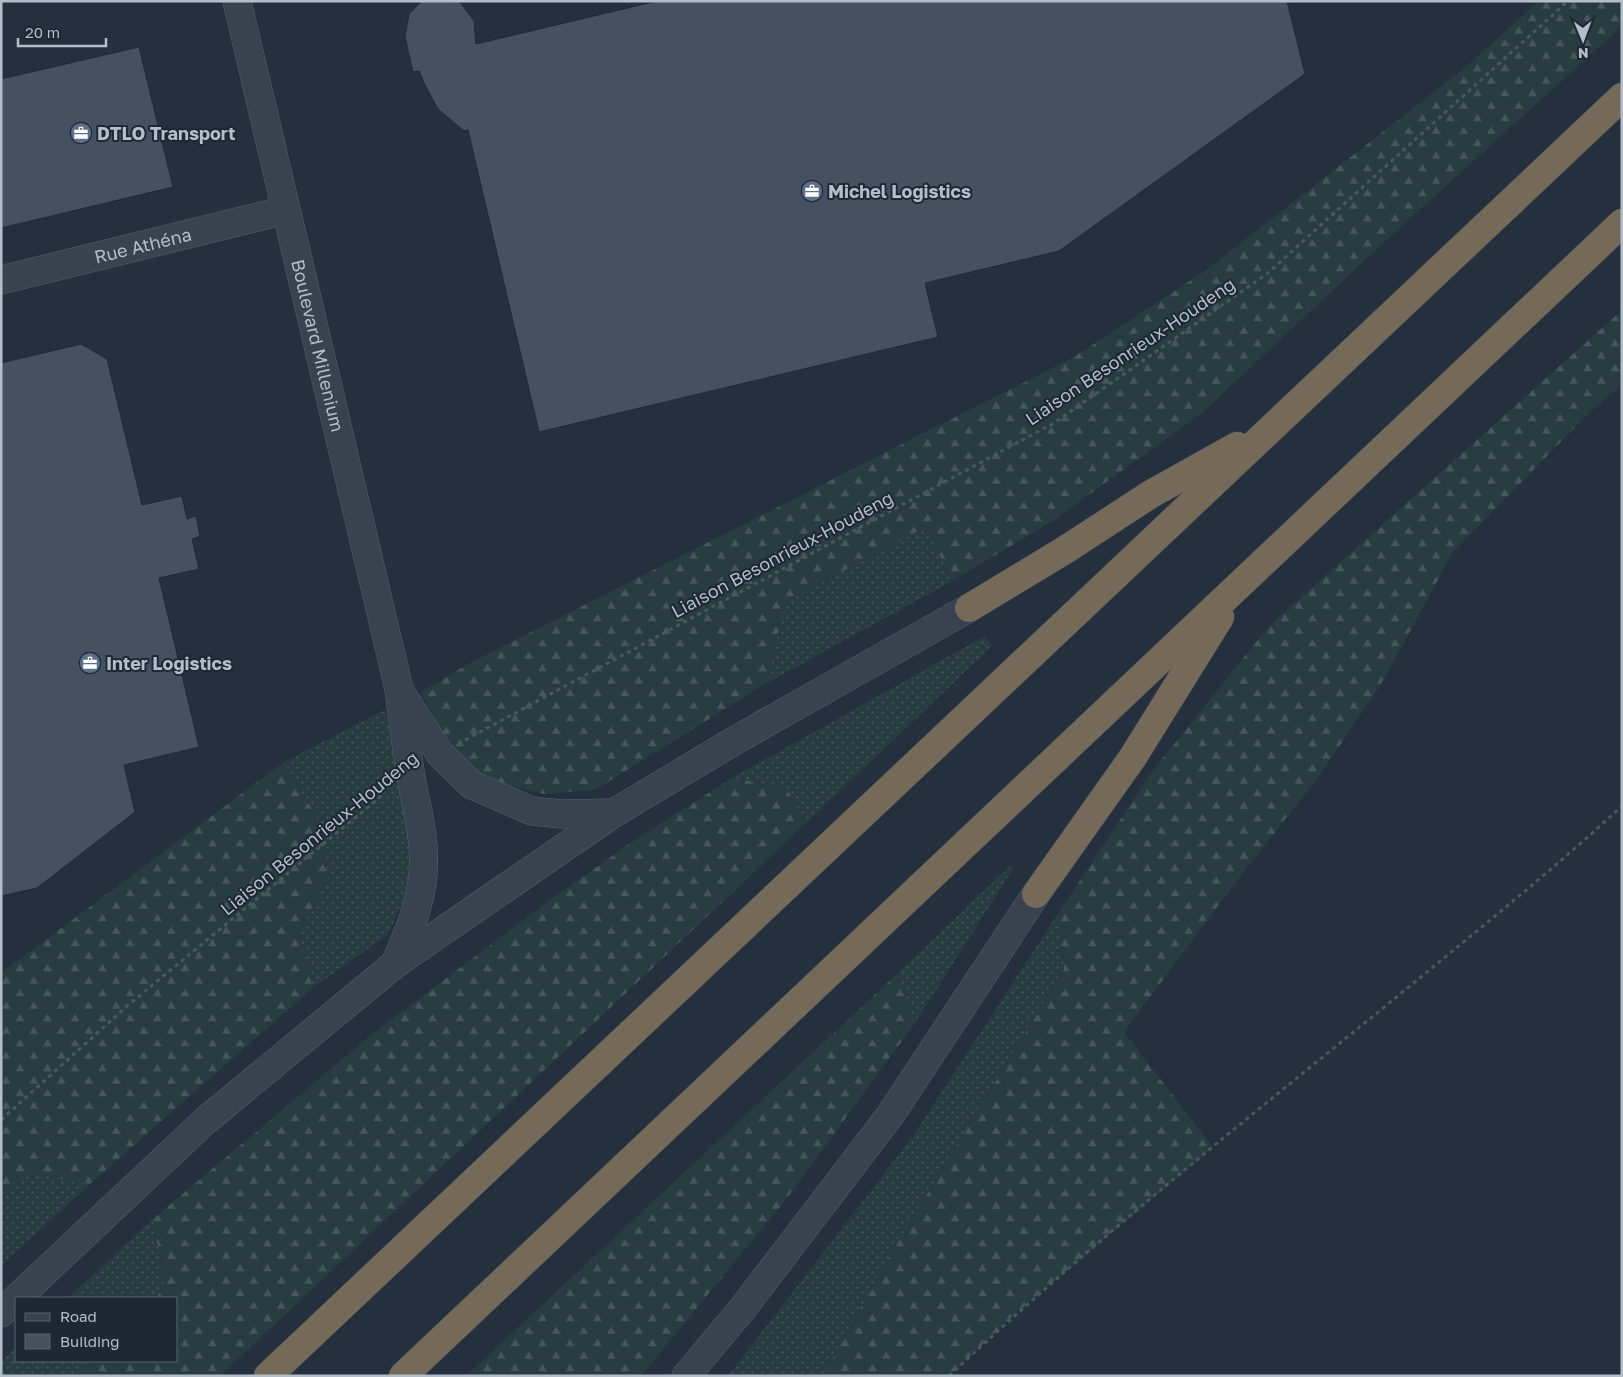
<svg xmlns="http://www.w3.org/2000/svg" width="1623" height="1377" font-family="'Golos Text',sans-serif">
<defs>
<pattern id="grass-dots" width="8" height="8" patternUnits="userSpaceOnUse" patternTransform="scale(1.25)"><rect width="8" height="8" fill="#273d40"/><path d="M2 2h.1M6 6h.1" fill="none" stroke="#44575a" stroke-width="1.8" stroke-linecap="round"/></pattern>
<pattern id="forest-firs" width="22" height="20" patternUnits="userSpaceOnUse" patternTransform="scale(1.25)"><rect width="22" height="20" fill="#273d40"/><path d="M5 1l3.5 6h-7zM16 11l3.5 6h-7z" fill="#44575a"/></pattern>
</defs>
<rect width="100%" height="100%" fill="#25303f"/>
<path fill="url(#grass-dots)" d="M 926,527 L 952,581 L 767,683 L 785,602 Z
M 985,636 L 992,646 L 805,824 L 787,788 L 732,778 Z
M 385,710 L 411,821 L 411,886 L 388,934 L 313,988 L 299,933 L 328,878 L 323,828 L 284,762 Z
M 1011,865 L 1013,869 L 915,1023 L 897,974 Z
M 1057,915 L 1064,968 L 884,1265 L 823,1376 L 728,1376 L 913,1136 Z
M 25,1172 L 90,1184 L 1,1266 L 1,1193 Z
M 153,1219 L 164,1281 L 157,1298 L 68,1298 Z
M 16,1347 L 16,1361 L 90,1361 L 73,1376 L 1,1376 L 1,1362 Z"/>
<path fill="url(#forest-firs)" d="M 1539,1 L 1622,1 L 1622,26 L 1383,243 L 1202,413 L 1051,522 L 952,581 L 926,527 L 785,602 L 767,683 L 595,790 L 544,794 L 483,779 L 452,750 L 421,692 L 470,663 L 1074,357 L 1205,271 L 1467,66 Z
M 1622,310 L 1622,384 L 1589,413 L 1453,552 L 1383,681 L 1320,775 L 1232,887 L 1124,1032 L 1213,1147 L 1014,1315 L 949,1376 L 823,1376 L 884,1265 L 1064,969 L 1057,915 L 1154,769 L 1269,626 Z
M 284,762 L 323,828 L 328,878 L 299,933 L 313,988 L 90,1184 L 25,1172 L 1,1193 L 1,973 Z
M 732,778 L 787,788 L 805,824 L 220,1376 L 73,1376 L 90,1361 L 176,1361 L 176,1298 L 157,1298 L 164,1281 L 153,1219 L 371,1035 L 543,905 L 629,844 Z
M 897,974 L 915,1023 L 788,1197 L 641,1376 L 466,1376 Z"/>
<path fill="#455061" stroke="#202936" d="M 422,1 L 460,2 L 474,21 L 476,44 L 657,1 L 1287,1 L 1305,74 L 1059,251 L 925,283 L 938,337 L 539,432 L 468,130 L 464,131 L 438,109 L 426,87 L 419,71 L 413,72 L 405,37 L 409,14 Z
M 139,47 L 173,187 L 1,228 L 1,79 Z
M 81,344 L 107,359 L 142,505 L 182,496 L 187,519 L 196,516 L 200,536 L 192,539 L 199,569 L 159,578 L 199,747 L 124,765 L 135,812 L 37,888 L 1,896 L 1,363 Z"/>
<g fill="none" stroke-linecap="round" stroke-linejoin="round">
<g stroke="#57606d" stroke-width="29">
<g id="minor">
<path id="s1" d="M 237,1 L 399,689 C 402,716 406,744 410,772 C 416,806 426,838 423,873 C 421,905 407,935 395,964"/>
<path id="s2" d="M 1,280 L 286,210"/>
<path d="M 403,696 L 440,754 L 472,785 L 532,811 L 561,814 L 614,813"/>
<path d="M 1,1313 L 205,1121 L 395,964 L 614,813 L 734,741 L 969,608"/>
<path d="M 686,1376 L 743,1308 L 891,1114 L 1036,894"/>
</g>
</g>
<g stroke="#444d5a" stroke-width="29">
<path id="highway" d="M 969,608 L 1065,550 L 1151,494 L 1237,446
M 1036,894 L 1133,757 L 1220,617
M 268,1376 L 1622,97
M 403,1376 L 1622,223"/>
</g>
<path stroke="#465a5d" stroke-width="3" stroke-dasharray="4 4" stroke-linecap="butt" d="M 465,740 L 1054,423 L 1268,273 L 1568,1
M 1,1120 L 127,1006 L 385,793
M 949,1376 C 1087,1247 1235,1128 1382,1009 C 1463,942 1545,877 1622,806"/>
<use href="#minor" stroke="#39424f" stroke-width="28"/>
<use href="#highway" stroke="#756a57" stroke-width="28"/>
</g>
<defs>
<g id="office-disc" transform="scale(1.125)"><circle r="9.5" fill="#5c6f8a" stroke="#1e2734"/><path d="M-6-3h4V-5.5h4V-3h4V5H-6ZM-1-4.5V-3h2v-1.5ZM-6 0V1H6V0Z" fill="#fff"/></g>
</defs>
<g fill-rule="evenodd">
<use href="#office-disc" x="81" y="133"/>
<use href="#office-disc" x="812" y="191"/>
<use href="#office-disc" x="90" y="663"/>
</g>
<g text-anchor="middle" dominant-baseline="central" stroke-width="4" stroke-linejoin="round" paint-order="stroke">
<g font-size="18" font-weight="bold" fill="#b6bdca" stroke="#1e2734" text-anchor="start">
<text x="97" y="133">DTLO Transport</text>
<text x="828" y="191">Michel Logistics</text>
<text x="106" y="663">Inter Logistics</text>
</g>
<g font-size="18" fill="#b6bdca" stroke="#1e2734">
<text stroke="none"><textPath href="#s2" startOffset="146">Rue Athéna</textPath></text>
<text stroke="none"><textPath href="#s1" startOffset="354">Boulevard Millenium</textPath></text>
<text transform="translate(1130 351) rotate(-34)">Liaison Besonrieux-Houdeng</text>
<text transform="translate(782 554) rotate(-28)">Liaison Besonrieux-Houdeng</text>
<text transform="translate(319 833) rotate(-39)">Liaison Besonrieux-Houdeng</text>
</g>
</g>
<rect width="1623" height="1377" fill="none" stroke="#b6bdca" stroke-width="5"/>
<rect x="15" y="1297" width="162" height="65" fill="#1e2734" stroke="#5b6370"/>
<rect x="25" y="1313" width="25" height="8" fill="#39424f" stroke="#5b6370"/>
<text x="60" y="1322" font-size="15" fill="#b6bdca">Road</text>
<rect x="25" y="1334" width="25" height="15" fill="#455061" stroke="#5b6370"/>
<text x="60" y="1347" font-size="15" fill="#b6bdca">Building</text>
<g transform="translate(1583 40) rotate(179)" stroke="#1e2734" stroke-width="4" paint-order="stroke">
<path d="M0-4L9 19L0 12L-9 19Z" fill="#b6bdca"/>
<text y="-8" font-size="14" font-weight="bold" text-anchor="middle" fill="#b6bdca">N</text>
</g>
<path d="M18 38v8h88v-8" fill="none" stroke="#b6bdca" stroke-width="2.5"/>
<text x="25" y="38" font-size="15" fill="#b6bdca" stroke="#1e2734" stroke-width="4" paint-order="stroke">20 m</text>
</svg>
